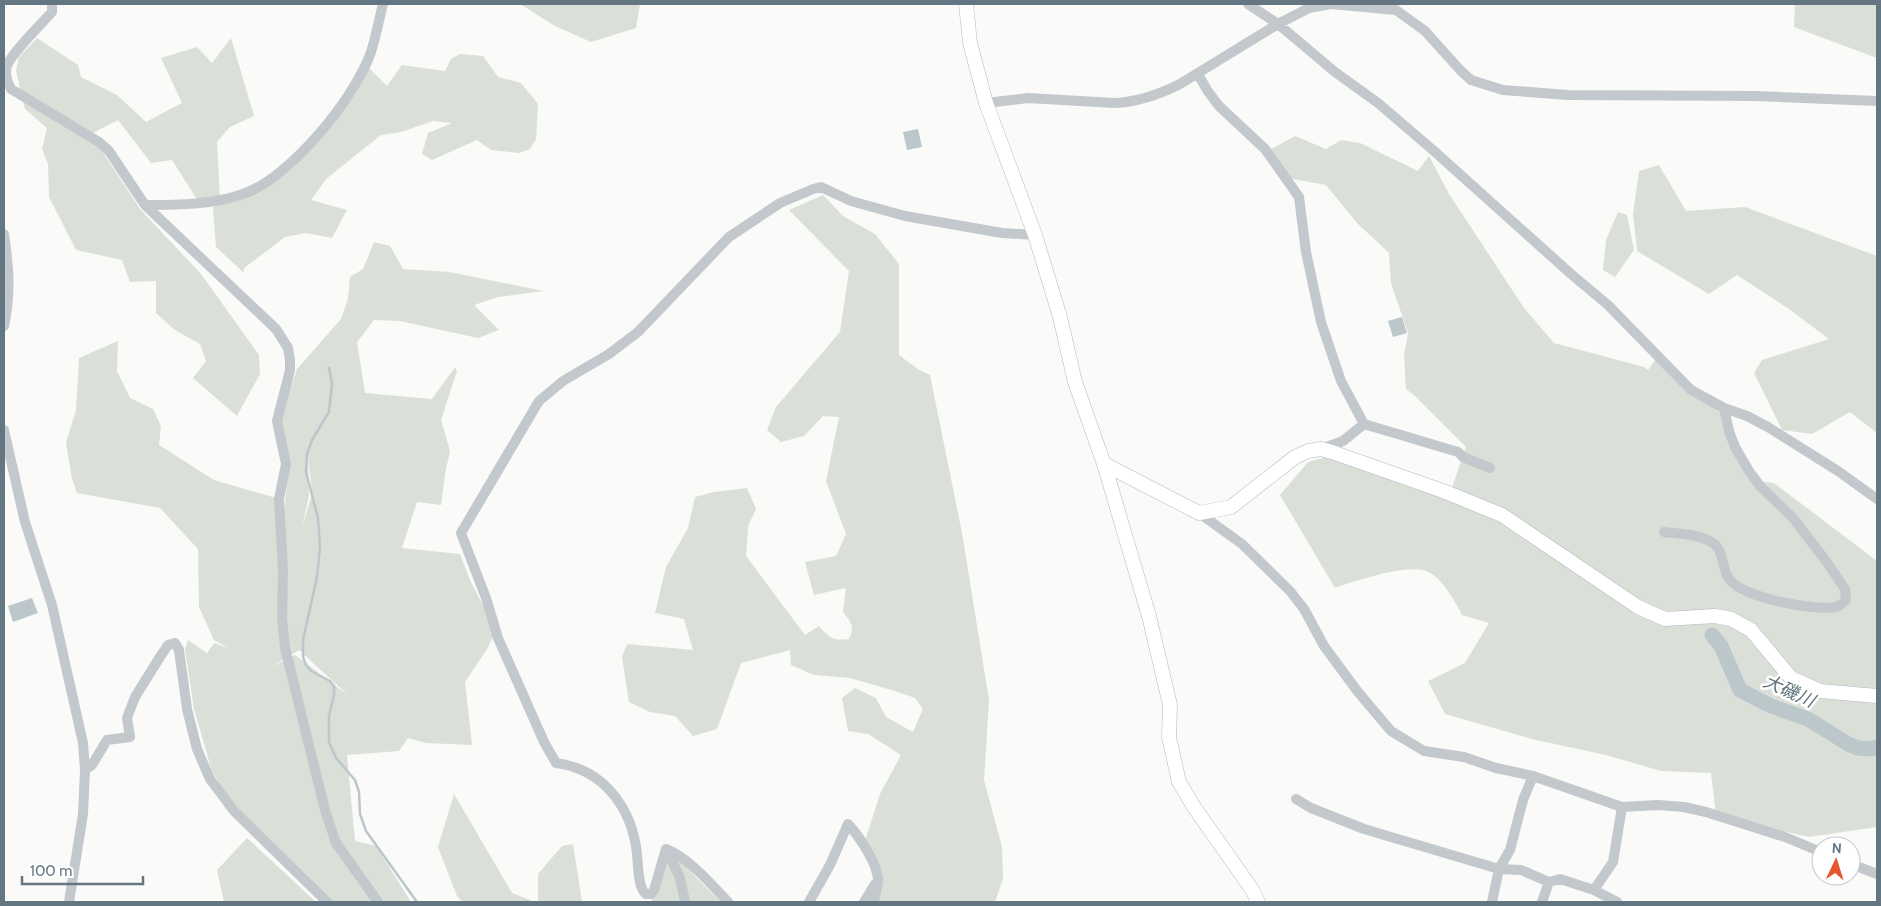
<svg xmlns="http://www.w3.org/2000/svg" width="1881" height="906" font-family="Cabin,'Noto Sans JP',sans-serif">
<rect width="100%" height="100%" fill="#fafaf8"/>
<path fill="#dadfd7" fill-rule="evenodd" d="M 520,4 L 640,4 L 636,28 L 591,42 L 555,26 Z
M 1795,4 L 1877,4 L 1877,58 L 1794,27 Z
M 37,38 L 78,65 L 81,77 L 117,95 L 146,122 L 182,103 L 161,58 L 197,47 L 212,63 L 231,38 L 254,116 L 230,127 L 217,142 L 220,201 L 200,204 L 172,160 L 151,163 L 118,120 L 91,134 L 140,209 L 201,274 L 259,355 L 260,374 L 237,416 L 193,378 L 206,361 L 200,344 L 175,330 L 156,313 L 156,281 L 130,282 L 122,260 L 76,250 L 49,197 L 48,164 L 42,149 L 47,128 L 25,109 L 16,71 L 19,57 Z
M 460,54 L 483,56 L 498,77 L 521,83 L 538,104 L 536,139 L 530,149 L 519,153 L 491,150 L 477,140 L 432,160 L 422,154 L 428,133 L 452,123 L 433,121 L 401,132 L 381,135 L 326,179 L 311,200 L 347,210 L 332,238 L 306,233 L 285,237 L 244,268 L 244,273 L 216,247 L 213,207 L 249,194 L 296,164 L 309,152 L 354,92 L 366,65 L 387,86 L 402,65 L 445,71 L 451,59 Z
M 1295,136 L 1326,149 L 1341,140 L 1360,143 L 1418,171 L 1429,156 L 1449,194 L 1524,308 L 1554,343 L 1644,367 L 1648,370 L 1656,359 L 1725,414 L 1753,480 L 1774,483 L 1877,561 L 1877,827 L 1809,837 L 1716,816 L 1711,773 L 1661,771 L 1606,755 L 1532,739 L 1445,714 L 1428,681 L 1465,663 L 1489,623 L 1462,615 C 1455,601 1441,576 1426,571 C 1406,564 1355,581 1335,588 L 1280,495 L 1308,462 L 1326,457 L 1449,496 L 1466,447 L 1415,396 L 1406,389 L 1404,356 L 1408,333 L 1391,283 L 1389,253 L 1358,224 L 1326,185 L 1288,178 L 1264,153 Z
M 1659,165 L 1686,211 L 1745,207 L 1877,256 L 1877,433 L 1850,412 L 1812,434 L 1782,430 L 1754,373 L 1762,360 L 1829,339 L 1789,309 L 1737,275 L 1709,294 L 1637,251 L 1633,214 L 1639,171 Z
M 823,195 L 843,216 L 875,234 L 899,264 L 899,355 L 919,370 L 930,375 L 962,533 L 989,700 L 984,780 L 1002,847 L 1003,879 L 995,902 L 873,902 L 876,889 L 864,844 L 880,794 L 901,755 L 868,734 L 848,731 L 842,698 L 855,688 L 876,698 L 886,717 L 913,732 L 923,709 L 915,698 L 895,691 L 850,678 L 814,675 L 791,665 L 790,650 L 741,663 L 717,729 L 693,736 L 675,716 L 650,712 L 629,702 L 622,657 L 627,644 L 693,650 L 684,619 L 655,613 L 666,567 L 688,528 L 695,497 L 714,492 L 747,488 L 756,509 L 748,526 L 746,556 L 805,635 L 819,626 C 829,638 833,641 849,639 C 855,627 851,622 843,612 L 846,588 L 814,595 L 805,562 L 836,556 L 846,534 L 826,481 L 839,417 L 823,416 L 804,436 L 781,442 L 767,430 L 776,407 L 840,332 L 849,271 L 789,210 Z
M 1618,212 L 1627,215 L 1634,250 L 1615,277 L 1603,270 L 1606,240 Z
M 374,242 L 390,246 L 403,269 L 449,272 L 544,291 L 498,297 L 474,305 L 499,330 L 478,338 L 400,321 L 374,320 L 357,342 L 365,393 L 432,399 L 455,367 L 457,371 L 441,420 L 450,451 L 445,474 L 441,505 L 417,502 L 402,548 L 460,554 L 470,580 L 496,631 L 487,649 L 465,682 L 472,745 L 426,743 L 408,738 L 399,751 L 347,755 L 355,841 L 376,846 L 411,902 L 329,902 L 250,833 L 212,771 L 194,709 L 185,649 L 188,640 L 207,653 L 214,643 L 228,648 L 214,640 L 199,607 L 198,549 L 160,508 L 77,493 L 72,479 L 66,443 L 76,410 L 79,358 L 118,341 L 117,371 L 130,398 L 153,409 L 161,426 L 159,445 L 214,480 L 276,498 L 281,536 L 290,462 L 280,419 L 297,369 L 341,319 L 348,299 L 350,277 L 363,269 ZM 308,455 L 312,494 L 302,528 L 309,495 ZM 299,650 L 349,696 L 295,655 L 271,667 Z
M 454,794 L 512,893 L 535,902 L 463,902 L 457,896 L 438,847 Z
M 247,838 L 316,902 L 224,902 L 217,870 Z
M 573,844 L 582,902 L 538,902 L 538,874 L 562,846 Z
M 666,849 L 670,851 L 721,902 L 651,902 Z"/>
<path fill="#bbc7cb" d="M 918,129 L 922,147 L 907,150 L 903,132 Z
M 1402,317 L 1407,333 L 1393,337 L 1388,321 Z
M 32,598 L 38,613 L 13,622 L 8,606 Z"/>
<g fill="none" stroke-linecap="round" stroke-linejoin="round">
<path stroke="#bbc7cb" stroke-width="2.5" d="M 329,368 L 332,384 L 329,412 L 312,440 L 307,454 L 306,472 L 318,518 L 320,547 L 317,577 L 303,640 L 303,657 L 306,665 L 311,671 L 330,681 L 334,686 L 334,695 L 329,716 L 329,742 L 336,758 L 355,780 L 359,792 L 360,814 L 366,831 L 417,902"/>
<path stroke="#bbc7cb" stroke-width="15" d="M 1712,635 L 1721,646 L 1740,690 L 1771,706 L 1808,719 L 1848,744 L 1858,748 L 1871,749 L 1877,747"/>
<g stroke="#b3babf" stroke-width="15">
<path id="secondary" d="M 966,4 L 970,43 L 986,103 L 1035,235 L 1060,317 L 1075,382 L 1104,464 L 1149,616 L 1170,705 L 1169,737 L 1179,782 L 1194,807 L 1253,891 L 1258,902
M 1104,464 L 1199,513 L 1231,507 L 1295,457 L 1308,451 L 1321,449 L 1332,452 L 1443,491 L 1502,515 L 1638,607 L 1665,619 L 1715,616 L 1731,619 L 1751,630 L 1791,678 L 1820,691 L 1877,696"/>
</g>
<path stroke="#c3c8cc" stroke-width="10" d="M 52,4 L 52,12 C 42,23 10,55 7,66 C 4,74 8,83 11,89 L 99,142 L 109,151 L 145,205 L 276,329 L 288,348 L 290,360 L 290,370 L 277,421 L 286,464 L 279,499 L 283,571 L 282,618 L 285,648 L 325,810 L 336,843 L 378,902
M 1248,4 L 1278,24 L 1335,72 L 1378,103 L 1434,151 L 1571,274 L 1608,305 L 1691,390 L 1724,408 L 1747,416 L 1768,427 L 1838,471 L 1877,499
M 1198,74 L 1207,90 L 1219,106 L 1265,149 L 1299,197 L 1306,252 L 1321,322 L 1341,381 L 1364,424 L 1458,452 L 1463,457 L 1490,468
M 986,103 L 1028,98 L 1115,103 C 1138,102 1160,94 1180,84 L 1278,24 L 1309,8 L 1331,4 L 1396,10 L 1425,31 L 1461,71 L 1471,80 L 1503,90 L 1568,95 L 1755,96 L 1877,101
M 145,205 C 178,205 212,205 243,194 C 290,178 355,98 371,52 C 376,36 379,20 383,4
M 4,234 C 9,269 11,291 4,326
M 4,430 L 25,522 L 52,605 L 83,743 L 85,770 L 83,814 L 69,902
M 1321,449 L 1343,441 L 1364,424
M 1199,513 L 1242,544 L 1290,591 L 1304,609 L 1324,646 L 1358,692 L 1391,731 L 1424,751 L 1464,757 L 1496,768 L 1533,776 L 1622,807 L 1658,805 L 1684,807 L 1706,812 L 1785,837 L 1821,852
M 1664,532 C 1679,534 1700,534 1713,543 C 1725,551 1721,570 1730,580 C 1744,598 1814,611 1836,607 C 1840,606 1843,603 1846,600 L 1845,589 L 1826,561 L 1793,518 L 1760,486 L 1749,471 L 1735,447 L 1729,431 L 1724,408
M 85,770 L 92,765 L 107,740 L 130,737 L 127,718 L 135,697 L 160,657 L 168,645 L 175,643 L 179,650 L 187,709 L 197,749 L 210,779 L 234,811 L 327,902
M 1296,799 L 1311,808 L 1364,829 L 1499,869 L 1521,870 L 1549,882 L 1560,879 L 1594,890 L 1617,902
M 666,849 L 654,890 L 651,894 L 646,894 C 638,889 638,863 637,854 C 632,807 603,769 556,763 L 544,742 L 498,638 L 486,598 L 461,533 L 539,401 L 563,381 L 609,354 L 638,332 L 729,237 L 780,203 L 813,189 L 821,187 L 851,201 L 905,216 L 1002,233 L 1035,235
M 666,849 C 688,857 712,885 728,902
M 666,849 L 680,878 L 685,902
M 1851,864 L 1877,874
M 1594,890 L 1613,862 L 1622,807
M 809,902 L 830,865 L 848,824 C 859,836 877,863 878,879 C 878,886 875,895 874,902
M 864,902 L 875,884
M 1492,902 L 1499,869 L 1510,850 L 1523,800 L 1533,776
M 1542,902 L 1549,882"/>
<use href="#secondary" stroke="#fff" stroke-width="14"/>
</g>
<g text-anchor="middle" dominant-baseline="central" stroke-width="5" stroke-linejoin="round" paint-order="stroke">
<g font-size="18" font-style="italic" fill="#60757c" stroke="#fff">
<text transform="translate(1789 691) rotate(24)">大磯川</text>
</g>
</g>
<rect width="1881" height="906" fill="none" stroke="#657683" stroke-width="10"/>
<g transform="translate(1836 861) rotate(4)"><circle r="24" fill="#ffffff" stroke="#c1c8cd"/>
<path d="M0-4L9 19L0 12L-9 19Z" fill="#e4572e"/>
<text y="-8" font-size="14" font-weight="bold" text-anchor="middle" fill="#657683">N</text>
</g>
<path d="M22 876v8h121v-8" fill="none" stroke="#657683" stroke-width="2.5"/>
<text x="30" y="876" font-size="15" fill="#657683" stroke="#ffffff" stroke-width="4" paint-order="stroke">100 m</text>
</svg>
